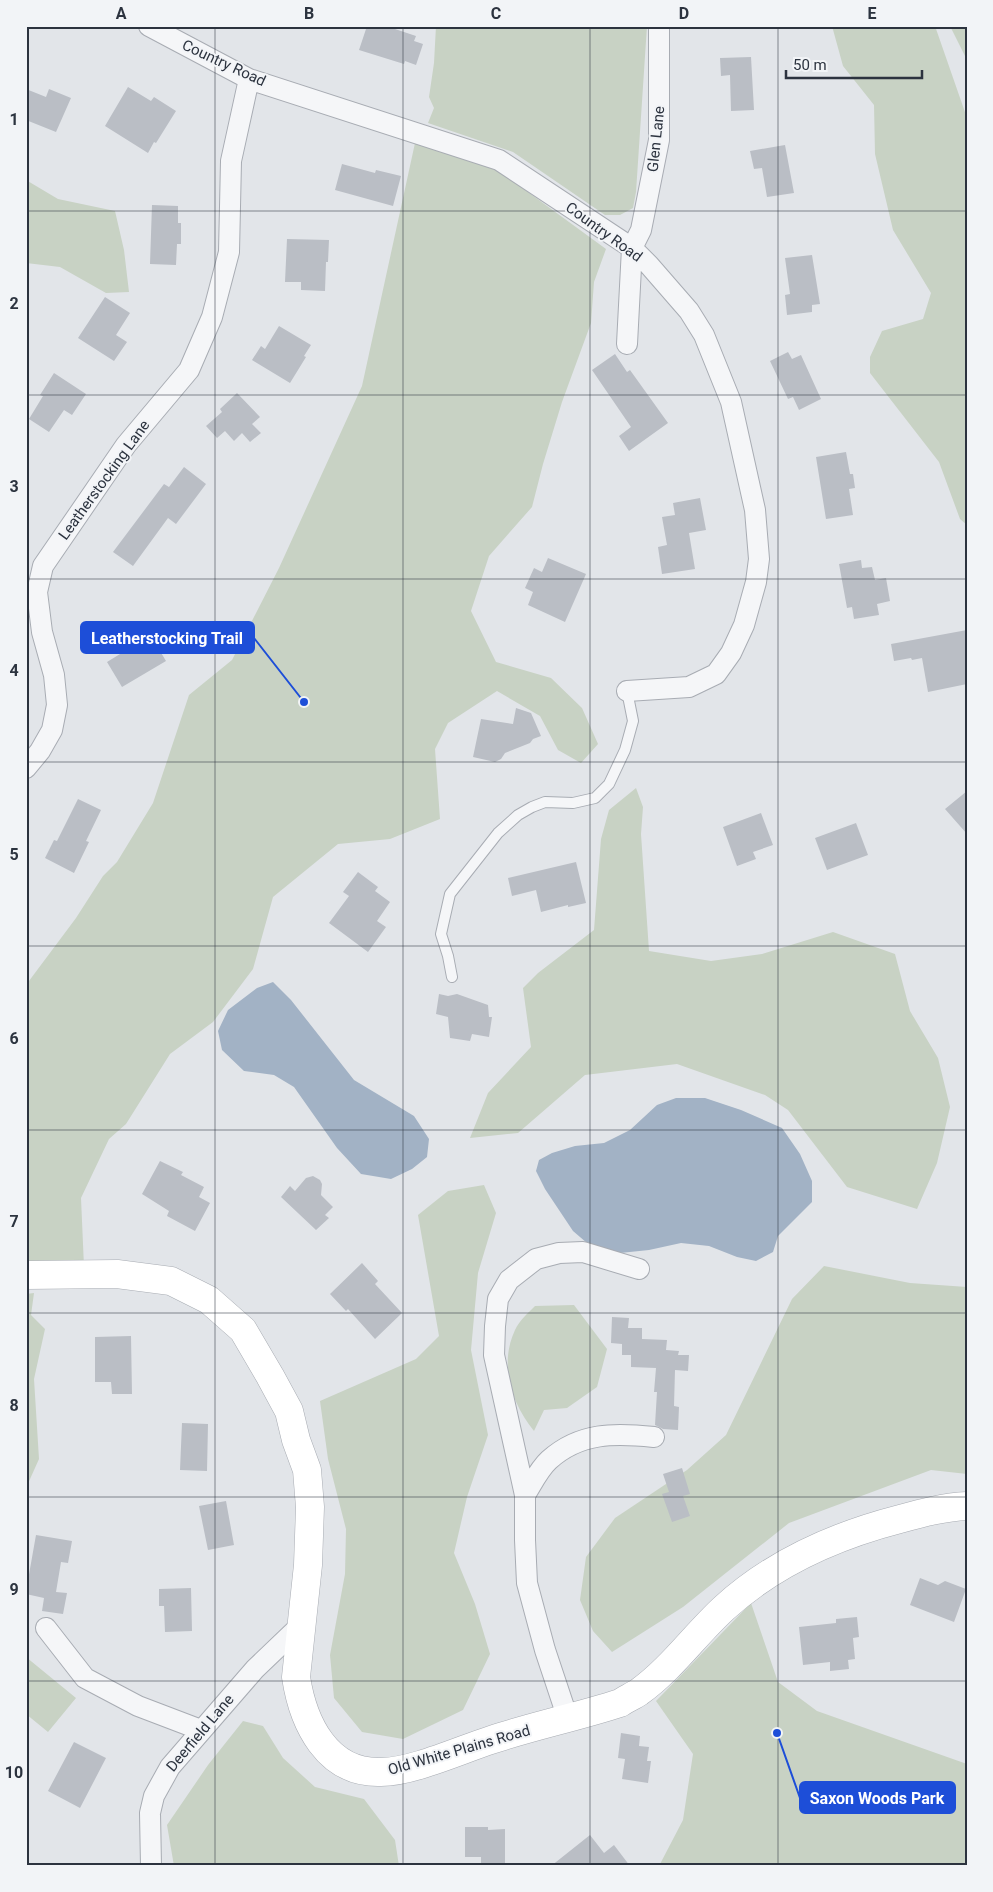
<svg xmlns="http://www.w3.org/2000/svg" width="993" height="1892" font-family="Roboto,sans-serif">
<rect width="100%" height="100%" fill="#e2e5e9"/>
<path fill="#c8d2c4" d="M 436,26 L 647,26 L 636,192 L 633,208 L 620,215 L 605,215 L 513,152 L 428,123 L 434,108 L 429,97 L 434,63 Z
M 832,26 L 935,26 L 967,118 L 967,525 L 960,519 L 939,462 L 870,373 L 870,357 L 882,331 L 923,319 L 931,293 L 893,230 L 875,154 L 874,105 L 843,66 Z
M 950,26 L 967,26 L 967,60 Z
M 415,143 L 499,171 L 606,249 L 594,282 L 591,323 L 562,402 L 543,464 L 532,507 L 489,556 L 471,611 L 496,662 L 551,678 L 582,708 L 598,744 L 581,763 L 558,750 L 540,716 L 497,691 L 448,723 L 435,749 L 440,819 L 390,839 L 338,844 L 273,897 L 253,969 L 213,1022 L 170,1054 L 126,1124 L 109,1139 L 81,1198 L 84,1267 L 26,1267 L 26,985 L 76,918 L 103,876 L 117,862 L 153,803 L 189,695 L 232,660 L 279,568 L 362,386 Z
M 26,180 L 58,199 L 115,211 L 124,250 L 129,292 L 106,293 L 60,267 L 26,263 Z
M 636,788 L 643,807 L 641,834 L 649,951 L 711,961 L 762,954 L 833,932 L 895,954 L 910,1011 L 938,1058 L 950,1107 L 937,1163 L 917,1209 L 847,1187 L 788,1110 L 765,1095 L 677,1064 L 585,1075 L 518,1133 L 470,1138 L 488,1093 L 531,1047 L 523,988 L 538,973 L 594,930 L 601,839 L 609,810 Z
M 484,1185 L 496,1213 L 478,1273 L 471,1350 L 488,1435 L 467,1497 L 454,1553 L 475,1604 L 490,1654 L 463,1710 L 403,1739 L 362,1732 L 334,1698 L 330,1655 L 345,1574 L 346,1529 L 328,1459 L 320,1401 L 416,1359 L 439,1336 L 418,1215 L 448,1191 Z
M 824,1266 L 910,1283 L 967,1287 L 967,1474 L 931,1470 L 789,1523 L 683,1607 L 612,1652 L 593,1631 L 580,1600 L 586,1557 L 615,1518 L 687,1470 L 726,1435 L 792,1299 Z
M 34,1293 L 31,1315 L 45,1329 L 34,1379 L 39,1459 L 26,1488 L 26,1294 Z
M 574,1305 L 607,1349 L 597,1387 L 567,1408 L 544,1410 L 534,1431 C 511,1403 499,1364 515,1330 C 519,1321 528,1313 535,1306 Z
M 751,1603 L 778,1682 L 817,1711 L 967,1764 L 967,1866 L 659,1866 L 683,1820 L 693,1754 L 656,1701 Z
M 26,1657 L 76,1698 L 48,1732 L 26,1714 Z
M 243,1721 L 263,1726 L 283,1758 L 315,1787 L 364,1799 L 395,1840 L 399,1866 L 174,1866 L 167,1825 L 208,1765 Z"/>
<path fill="#a2b2c5" d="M 273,982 L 291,1000 L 354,1080 L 414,1116 L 429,1139 L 427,1157 L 412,1169 L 391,1179 L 361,1174 L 337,1148 L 294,1087 L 274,1075 L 244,1071 L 222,1050 L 218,1031 L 228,1010 L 257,988 Z
M 676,1098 L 705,1098 L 741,1110 L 782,1128 L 800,1154 L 812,1181 L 812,1202 L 778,1236 L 773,1252 L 756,1261 L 737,1257 L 709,1246 L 681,1243 L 649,1250 L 620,1253 L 587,1243 L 573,1231 L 545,1189 L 536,1171 L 539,1160 L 552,1153 L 575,1146 L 604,1143 L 630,1130 L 657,1105 Z"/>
<path fill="#babec5" d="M 367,26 L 386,26 L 416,36 L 414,41 L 423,44 L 416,65 L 405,61 L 404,64 L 359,50 Z
M 751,57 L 754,110 L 731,111 L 730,75 L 721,76 L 720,58 Z
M 128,87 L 151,101 L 154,97 L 176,111 L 156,143 L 154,142 L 148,153 L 105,126 Z
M 26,89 L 46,97 L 49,89 L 71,98 L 56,132 L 26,120 Z
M 785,145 L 794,193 L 767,197 L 762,168 L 754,169 L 750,151 Z
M 342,164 L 375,173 L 376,170 L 401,176 L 393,206 L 335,190 Z
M 152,205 L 178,206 L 178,223 L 181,223 L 181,244 L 177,244 L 176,265 L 150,264 Z
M 287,239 L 329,240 L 328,262 L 326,262 L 325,291 L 301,290 L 301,282 L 285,282 Z
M 812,255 L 820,304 L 812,305 L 812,312 L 787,315 L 785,295 L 790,294 L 785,258 Z
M 105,297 L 130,313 L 116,335 L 127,342 L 114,361 L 78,338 Z
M 279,326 L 311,345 L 304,356 L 306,357 L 290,383 L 252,360 L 261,346 L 265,349 Z
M 788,352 L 792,359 L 801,355 L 821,399 L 799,410 L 793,397 L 788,399 L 770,361 Z
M 615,354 L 627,372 L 630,370 L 668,423 L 629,451 L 619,436 L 631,427 L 592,370 Z
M 54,373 L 86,394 L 72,415 L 64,410 L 49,432 L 29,419 L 43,396 L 40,395 Z
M 237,393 L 260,417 L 252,424 L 261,433 L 250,442 L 242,433 L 234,441 L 225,431 L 217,438 L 206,426 L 222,412 L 220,409 Z
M 846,452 L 850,474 L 853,474 L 855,488 L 849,489 L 853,515 L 826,519 L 816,457 Z
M 184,467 L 206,484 L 176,524 L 168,518 L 133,566 L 113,552 L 164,484 L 169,487 Z
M 700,498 L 706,530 L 689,533 L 695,569 L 662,574 L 658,547 L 667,545 L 662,517 L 675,515 L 673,503 Z
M 548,558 L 586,574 L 565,622 L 528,605 L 533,592 L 525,588 L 534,568 L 542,572 Z
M 861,560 L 862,568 L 872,567 L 875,580 L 886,578 L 890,601 L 877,604 L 879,615 L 854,619 L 852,607 L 847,608 L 839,564 Z
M 967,630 L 967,684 L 928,692 L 922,658 L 912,660 L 911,658 L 894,661 L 891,644 Z
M 154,641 L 166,661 L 122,687 L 107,662 L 138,643 L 141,649 Z
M 516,708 L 531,713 L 541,736 L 533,739 L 530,743 L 505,753 L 501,759 L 495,762 L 473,757 L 481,719 L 513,724 Z
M 967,791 L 967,834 L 945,809 Z
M 78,799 L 101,810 L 86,841 L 89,842 L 74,873 L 45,858 L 54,840 L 57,841 Z
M 761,813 L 773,845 L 753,852 L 756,859 L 737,866 L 723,827 Z
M 856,823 L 868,855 L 827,870 L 815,838 Z
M 576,862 L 586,903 L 568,907 L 568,905 L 541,912 L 536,890 L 512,896 L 508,878 Z
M 358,872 L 378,887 L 375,891 L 390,902 L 377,921 L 386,927 L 368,952 L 329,923 L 349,896 L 343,892 Z
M 439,994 L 448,996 L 457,994 L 488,1005 L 489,1017 L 492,1017 L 489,1037 L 472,1034 L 470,1041 L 450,1038 L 448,1017 L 436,1014 Z
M 160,1161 L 183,1172 L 181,1175 L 204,1187 L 199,1197 L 210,1203 L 195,1231 L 167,1216 L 169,1211 L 142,1194 Z
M 313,1176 L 320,1180 L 322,1184 L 321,1195 L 333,1207 L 325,1215 L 329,1218 L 316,1230 L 281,1197 L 290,1186 L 295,1191 L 306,1178 Z
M 362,1263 L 378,1281 L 375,1284 L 402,1313 L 375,1339 L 348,1309 L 346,1311 L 330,1294 Z
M 612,1317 L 629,1318 L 628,1328 L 642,1328 L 642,1339 L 667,1340 L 666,1350 L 679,1351 L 678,1355 L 689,1355 L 688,1371 L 675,1370 L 674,1406 L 679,1407 L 678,1430 L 663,1429 L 655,1425 L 657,1392 L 654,1392 L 656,1368 L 631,1367 L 631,1355 L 622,1355 L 622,1344 L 611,1343 Z
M 131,1336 L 132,1394 L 112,1394 L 111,1382 L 95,1382 L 95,1337 Z
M 182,1423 L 208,1424 L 207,1471 L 180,1470 Z
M 682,1468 L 690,1494 L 683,1496 L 690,1516 L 672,1522 L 662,1494 L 669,1492 L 663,1474 Z
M 226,1501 L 234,1545 L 208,1550 L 199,1506 Z
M 36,1535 L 72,1541 L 68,1563 L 61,1562 L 56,1592 L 67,1593 L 63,1614 L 42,1611 L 44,1598 L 26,1594 L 26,1580 L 28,1580 Z
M 920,1578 L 938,1585 L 945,1581 L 966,1589 L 954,1622 L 910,1605 Z
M 191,1588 L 192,1631 L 165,1632 L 164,1606 L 159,1606 L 159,1589 Z
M 857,1617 L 859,1637 L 853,1638 L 855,1659 L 848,1660 L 849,1669 L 830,1671 L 830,1662 L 803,1665 L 799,1627 L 836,1623 L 836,1619 Z
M 621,1733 L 640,1736 L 639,1746 L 649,1747 L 647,1761 L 651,1761 L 648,1783 L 622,1779 L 625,1759 L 618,1758 Z
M 74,1742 L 106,1758 L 80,1808 L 48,1791 Z
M 465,1827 L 488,1827 L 488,1830 L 505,1829 L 505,1866 L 481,1866 L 481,1857 L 465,1857 Z
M 590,1835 L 604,1853 L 614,1845 L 630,1866 L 551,1866 Z"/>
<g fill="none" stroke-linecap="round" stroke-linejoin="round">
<g stroke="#a8acb3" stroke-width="12">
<path id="lane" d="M 452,977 L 448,956 L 441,934 L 450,894 L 498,833 L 518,815 L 532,807 L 545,802 L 573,803 L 595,798 L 609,784 L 625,750 L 633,721 L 627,691"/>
</g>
<g stroke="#a8acb3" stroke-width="22">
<path id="street" d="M 149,26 L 249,79 L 499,160 L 632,248 L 649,265 L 689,311 L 704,335 L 731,402 L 755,510 L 759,559 L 756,582 L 744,625 L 731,653 L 716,674 L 689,687 L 627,691
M 627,344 L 632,248 L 641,230 L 659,140 L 659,26
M 26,768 L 40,751 L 52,730 L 57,705 L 54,675 L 42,632 L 37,592 L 43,566 L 126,445 L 189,370 L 212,317 L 229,252 L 231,161 L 249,79
M 525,1495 C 532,1484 539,1469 549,1460 C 580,1432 615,1433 654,1437
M 46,1628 L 85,1678 L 138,1706 L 201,1730
M 568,1719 L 545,1650 L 527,1583 L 525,1540 L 525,1495 L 494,1355 L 495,1326 L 498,1299 L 509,1280 L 536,1259 L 559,1253 L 583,1252 L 639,1269
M 151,1866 L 150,1813 L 154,1796 L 170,1767 L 255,1669 L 301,1625"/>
</g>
<g stroke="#a8acb3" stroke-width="29">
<path id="secondary" d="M 26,1275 L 117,1274 L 171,1281 L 209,1300 L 243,1330 L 270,1376 L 289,1411 L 296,1440 L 307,1470 L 310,1507 L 308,1565 L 296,1677 C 303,1723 327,1774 381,1772 C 412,1772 460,1750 491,1740 C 533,1726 577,1717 620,1703 C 626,1699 633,1696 639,1692 C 671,1669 694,1636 723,1609 C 773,1563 834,1536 900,1519 C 922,1513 944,1507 967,1506"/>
</g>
<use href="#lane" stroke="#f5f6f8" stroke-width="10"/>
<use href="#street" stroke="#f5f6f8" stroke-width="20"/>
<use href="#secondary" stroke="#fff" stroke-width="28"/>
</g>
<path fill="none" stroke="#2c333f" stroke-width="1" stroke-opacity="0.55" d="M 215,26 L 215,1866M 403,26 L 403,1866M 590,26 L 590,1866M 778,26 L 778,1866M 26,211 L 967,211M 26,395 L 967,395M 26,579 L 967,579M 26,762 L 967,762M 26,946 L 967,946M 26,1130 L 967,1130M 26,1313 L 967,1313M 26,1497 L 967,1497M 26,1681 L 967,1681"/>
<g text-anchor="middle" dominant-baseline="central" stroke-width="4" stroke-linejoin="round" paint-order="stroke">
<g font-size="15" fill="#2c333f" stroke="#f2f4f7">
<text transform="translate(224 63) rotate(25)">Country Road</text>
<text transform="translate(656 139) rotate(-84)">Glen Lane</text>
<text transform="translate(604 232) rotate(36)">Country Road</text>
<text transform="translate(104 480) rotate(-54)">Leatherstocking Lane</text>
<text transform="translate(200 1733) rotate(-50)">Deerfield Lane</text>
<text transform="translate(459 1750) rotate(-16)">Old White Plains Road</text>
</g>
</g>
<path fill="none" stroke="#1d4ed8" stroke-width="2" d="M304 702L254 638M777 1733L800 1798"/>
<g fill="#1d4ed8" stroke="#f2f4f7" stroke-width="2">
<circle cx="304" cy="702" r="5"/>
<circle cx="777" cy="1733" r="5"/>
</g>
<g fill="#1d4ed8" stroke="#1d4ed8" stroke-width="2">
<rect x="81" y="622" width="173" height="31" rx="5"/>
<rect x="800" y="1782" width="155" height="31" rx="5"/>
</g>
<g font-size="16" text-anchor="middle" font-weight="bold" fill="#fff">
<text x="167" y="644">Leatherstocking Trail</text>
<text x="877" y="1804">Saxon Woods Park</text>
</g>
<rect width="993" height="1892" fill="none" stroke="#f2f4f7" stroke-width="55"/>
<path d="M786 70v8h136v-8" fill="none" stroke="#2c333f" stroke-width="2.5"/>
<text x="793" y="70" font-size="15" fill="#2c333f" stroke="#f2f4f7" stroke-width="4" paint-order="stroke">50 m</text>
<rect x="28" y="28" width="938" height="1836" fill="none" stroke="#2c333f" stroke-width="2"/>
<g font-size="16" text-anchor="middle" font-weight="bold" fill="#2c333f">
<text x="121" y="19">A</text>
<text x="309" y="19">B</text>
<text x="496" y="19">C</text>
<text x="684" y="19">D</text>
<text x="872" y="19">E</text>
<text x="14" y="125">1</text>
<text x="14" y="309">2</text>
<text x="14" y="492">3</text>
<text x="14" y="676">4</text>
<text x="14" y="860">5</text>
<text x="14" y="1044">6</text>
<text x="14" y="1227">7</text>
<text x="14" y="1411">8</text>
<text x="14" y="1595">9</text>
<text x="14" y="1778">10</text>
</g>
</svg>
